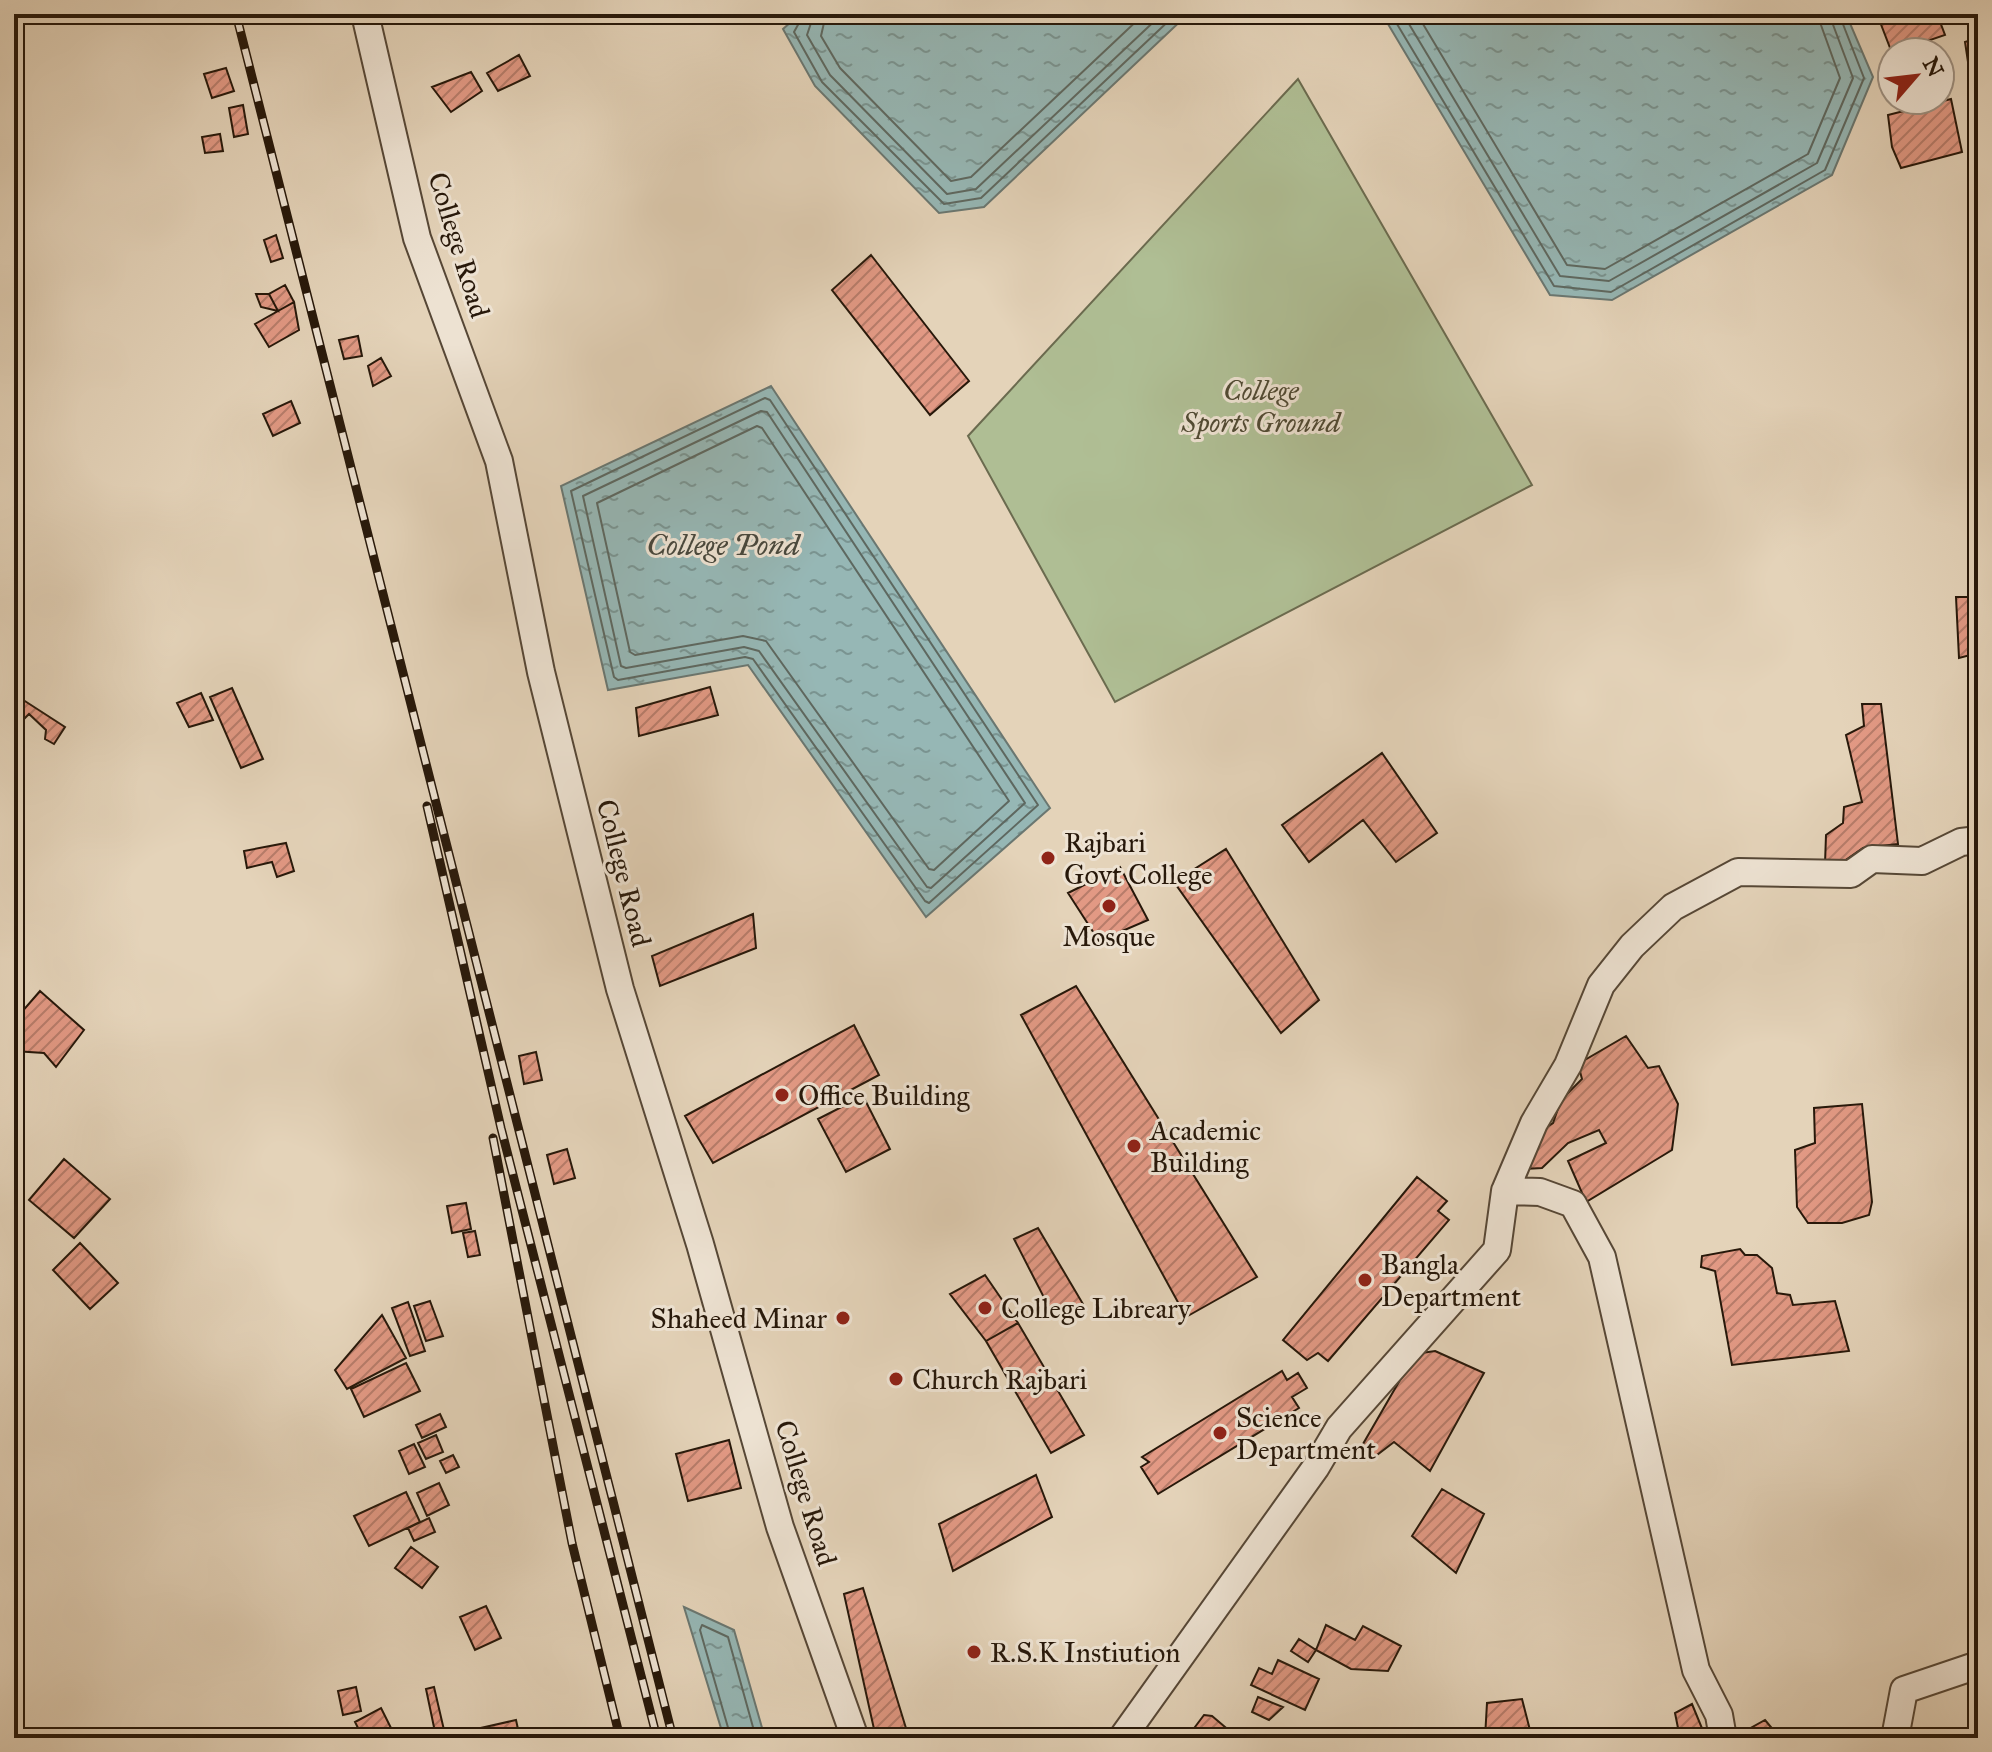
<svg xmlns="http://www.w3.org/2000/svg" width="1992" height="1752" font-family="'IM FELL Great Primer',serif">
<defs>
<pattern id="water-ripples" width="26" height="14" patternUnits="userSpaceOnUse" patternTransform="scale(2)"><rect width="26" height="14" fill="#96b7b5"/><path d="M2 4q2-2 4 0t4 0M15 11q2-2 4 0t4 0" fill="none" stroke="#7a9491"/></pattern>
<pattern id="building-hatch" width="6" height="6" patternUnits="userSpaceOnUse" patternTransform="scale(2)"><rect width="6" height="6" fill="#e29984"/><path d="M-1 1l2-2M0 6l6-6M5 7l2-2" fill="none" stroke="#b77c6a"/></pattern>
</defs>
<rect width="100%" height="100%" fill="#e4d3b9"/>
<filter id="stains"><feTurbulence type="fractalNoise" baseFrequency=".0025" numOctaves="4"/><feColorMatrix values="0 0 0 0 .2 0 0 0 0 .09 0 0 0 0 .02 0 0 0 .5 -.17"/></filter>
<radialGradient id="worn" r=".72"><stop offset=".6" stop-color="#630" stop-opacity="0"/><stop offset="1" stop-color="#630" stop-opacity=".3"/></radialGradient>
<path fill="#afbe94" stroke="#6b6b4f" stroke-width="2" d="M 1298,79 L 1532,485 L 1115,702 L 968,436 Z"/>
<path fill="url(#water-ripples)" stroke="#6a7771" stroke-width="2" d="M 800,14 L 1188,14 L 984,207 L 939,213 L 815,86 L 783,29 Z
M 1382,14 L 1846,14 L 1873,77 L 1832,175 L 1612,300 L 1550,295 Z
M 771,386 L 1050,808 L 926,917 L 748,665 L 608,690 L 561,486 Z
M 684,1607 L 734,1630 L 765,1738 L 724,1738 Z"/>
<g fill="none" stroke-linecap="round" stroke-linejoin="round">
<path stroke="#5e6860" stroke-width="2" d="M 804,14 L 794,32 L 822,82 L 944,204 L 981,198 L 1176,14
M 814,14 L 807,35 L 830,75 L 947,194 L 976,189 L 1162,14
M 826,14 L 821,36 L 840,68 L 951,181 L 971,177 L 1144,14
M 1391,14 L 1554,286 L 1611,292 L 1825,170 L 1864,78 L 1839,14
M 1403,14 L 1560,276 L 1609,281 L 1817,163 L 1853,78 L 1829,14
M 1417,14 L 1567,265 L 1605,269 L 1808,154 L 1840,78 L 1817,14
M 765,398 L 770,400 L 1038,805 L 929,903 L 925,901 L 753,659 L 745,657 L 618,680 L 614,677 L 571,491 Z
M 761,411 L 767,412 L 1025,803 L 931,888 L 927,887 L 759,651 L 744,647 L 626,668 L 621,666 L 583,496 Z
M 757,426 L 762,428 L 1009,801 L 934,870 L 929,869 L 766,641 L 743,636 L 635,655 L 630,652 L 597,503 Z
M 731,1738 L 700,1630 L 702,1625 L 728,1637 L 756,1738"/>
</g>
<path fill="url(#building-hatch)" stroke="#27180a" stroke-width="2" d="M 1877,14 L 1937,14 L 1945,35 L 1892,53 Z
M 1978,38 L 1978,92 L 1973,95 L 1965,42 Z
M 519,55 L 530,76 L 498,91 L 487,73 Z
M 226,68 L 234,91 L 212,98 L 204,74 Z
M 471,72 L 482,91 L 451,112 L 432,87 Z
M 1951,99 L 1962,152 L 1901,168 L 1892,147 L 1888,115 Z
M 243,105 L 248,134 L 234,137 L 229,108 Z
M 220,134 L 223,151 L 205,153 L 202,137 Z
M 276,235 L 283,258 L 271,262 L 264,240 Z
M 871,255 L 969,381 L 930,415 L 832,290 Z
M 285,285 L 294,302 L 278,311 L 269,294 Z
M 256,294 L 269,294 L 278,311 L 261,307 Z
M 294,302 L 299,330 L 269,347 L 255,324 Z
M 358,336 L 362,356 L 344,359 L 339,340 Z
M 381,358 L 391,376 L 373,386 L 368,366 Z
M 291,401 L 300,423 L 273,436 L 263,414 Z
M 1956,597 L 1978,597 L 1978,653 L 1959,658 Z
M 710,687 L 718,715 L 639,736 L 636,708 Z
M 232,688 L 263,759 L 241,768 L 210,697 Z
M 201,693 L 213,720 L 189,727 L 177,703 Z
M 14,694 L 65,727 L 54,744 L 45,739 L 46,730 L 29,714 L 20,723 L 14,717 Z
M 1862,704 L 1881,704 L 1898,844 L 1863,848 L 1840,864 L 1825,864 L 1826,835 L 1843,823 L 1844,807 L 1862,802 L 1846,735 L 1864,726 Z
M 1382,753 L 1437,833 L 1396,862 L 1363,820 L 1309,862 L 1282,825 Z
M 286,843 L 294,871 L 277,877 L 272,862 L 247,868 L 244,851 Z
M 1226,849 L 1319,1000 L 1281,1033 L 1174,882 Z
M 1120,867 L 1148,920 L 1099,941 L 1068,893 Z
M 753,914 L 756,948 L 660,986 L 652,956 Z
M 1076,986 L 1257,1277 L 1186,1317 L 1021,1015 Z
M 40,991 L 84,1030 L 56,1067 L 44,1053 L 14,1051 L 14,1021 Z
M 854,1025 L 879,1075 L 713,1163 L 685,1116 Z
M 1626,1036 L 1648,1068 L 1659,1066 L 1678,1104 L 1672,1150 L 1586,1202 L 1568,1161 L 1606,1143 L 1599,1130 L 1568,1143 L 1542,1168 L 1522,1169 L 1534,1135 L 1553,1123 L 1561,1100 L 1582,1079 L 1578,1064 Z
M 536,1052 L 542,1080 L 524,1084 L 519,1056 Z
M 863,1096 L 890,1149 L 846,1172 L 818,1119 Z
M 1862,1104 L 1872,1202 L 1869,1215 L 1842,1223 L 1808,1223 L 1797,1207 L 1795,1150 L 1815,1143 L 1814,1108 Z
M 567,1149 L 575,1178 L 554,1184 L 547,1155 Z
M 64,1159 L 110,1199 L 74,1238 L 29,1200 Z
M 1417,1177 L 1447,1201 L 1438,1211 L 1449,1220 L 1328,1361 L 1318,1353 L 1307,1360 L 1283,1340 Z
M 466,1203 L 471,1229 L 452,1233 L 447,1206 Z
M 1038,1228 L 1083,1304 L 1055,1319 L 1014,1239 Z
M 475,1231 L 480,1255 L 468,1257 L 463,1233 Z
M 80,1243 L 118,1283 L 90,1309 L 53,1270 Z
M 1740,1249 L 1745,1255 L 1757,1255 L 1772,1268 L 1777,1293 L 1790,1295 L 1793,1305 L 1835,1301 L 1849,1351 L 1732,1365 L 1715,1271 L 1701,1267 L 1702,1256 Z
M 985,1275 L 1018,1323 L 986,1341 L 950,1294 Z
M 430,1301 L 443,1336 L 426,1341 L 414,1306 Z
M 408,1302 L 425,1351 L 410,1356 L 392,1308 Z
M 382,1315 L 406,1358 L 347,1389 L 335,1370 Z
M 1018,1323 L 1084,1435 L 1051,1453 L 986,1341 Z
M 1435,1351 L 1484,1373 L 1430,1471 L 1394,1442 L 1373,1458 L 1363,1444 L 1415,1354 Z
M 406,1363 L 420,1391 L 364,1417 L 351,1389 Z
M 1282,1371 L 1287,1380 L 1298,1373 L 1307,1388 L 1292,1397 L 1299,1408 L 1158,1494 L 1141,1467 L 1149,1462 L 1142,1457 Z
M 440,1414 L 446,1427 L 422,1438 L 416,1425 Z
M 436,1435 L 443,1452 L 426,1459 L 418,1443 Z
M 729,1440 L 741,1488 L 688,1501 L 676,1454 Z
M 414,1444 L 425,1467 L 409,1474 L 399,1451 Z
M 453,1455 L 459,1467 L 446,1473 L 440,1461 Z
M 1036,1475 L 1052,1517 L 953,1571 L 939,1524 Z
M 439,1483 L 449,1505 L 427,1516 L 417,1493 Z
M 1442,1489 L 1484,1514 L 1456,1573 L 1412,1536 Z
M 406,1492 L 420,1522 L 369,1546 L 354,1516 Z
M 429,1518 L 435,1532 L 414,1541 L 408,1528 Z
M 411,1547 L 438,1567 L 422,1588 L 395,1568 Z
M 863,1588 L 909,1738 L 876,1738 L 844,1594 Z
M 486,1606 L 501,1638 L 475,1650 L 460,1617 Z
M 1326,1625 L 1355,1640 L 1363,1626 L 1401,1646 L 1388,1671 L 1351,1669 L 1316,1650 Z
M 1299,1639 L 1316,1650 L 1308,1662 L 1291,1651 Z
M 1278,1660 L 1319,1679 L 1305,1710 L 1251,1685 L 1259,1668 L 1272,1674 Z
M 356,1687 L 361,1711 L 343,1715 L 338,1691 Z
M 434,1687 L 444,1730 L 435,1732 L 426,1689 Z
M 1258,1697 L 1283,1707 L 1269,1720 L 1252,1712 Z
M 1522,1699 L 1532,1738 L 1485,1738 L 1487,1703 Z
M 1692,1704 L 1706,1738 L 1680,1738 L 1675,1713 Z
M 381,1708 L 396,1738 L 363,1738 L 355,1722 Z
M 1204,1715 L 1212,1716 L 1238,1738 L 1194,1738 L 1189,1735 Z
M 516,1720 L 520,1738 L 455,1738 L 454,1734 Z
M 1765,1720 L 1775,1732 L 1762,1738 L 1742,1738 L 1740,1734 Z"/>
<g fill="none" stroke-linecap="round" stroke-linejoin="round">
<g stroke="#564736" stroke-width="30">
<path id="street" d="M 365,14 L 417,238 L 499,461 L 541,672 L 620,989 L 700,1244 L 780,1527 L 855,1738
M 1505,1191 L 1540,1192 L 1573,1204 L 1602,1257 L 1696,1670 L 1719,1715 L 1723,1738
M 1122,1738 L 1316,1467 L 1339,1428 L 1497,1250 L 1505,1191 L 1534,1123 L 1568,1065 L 1601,985 L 1632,946 L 1673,907 L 1738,872 L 1851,874 L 1872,859 L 1922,861 L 1961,842 L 1978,840
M 1895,1738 L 1904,1690 L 1978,1665"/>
</g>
<use href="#street" stroke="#ede2d2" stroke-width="26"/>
<g stroke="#27180a" stroke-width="9">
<path id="rail" d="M 236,14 L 673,1738
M 427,806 L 501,1128 L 657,1738
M 493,1138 L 572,1543 L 620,1738"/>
</g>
<use href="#rail" stroke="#ede2d2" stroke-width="6" stroke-dasharray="18" stroke-linecap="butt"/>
</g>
<g fill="#8f2418" stroke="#ede2d2" stroke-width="3">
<circle cx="1048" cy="858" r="8"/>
<circle cx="1109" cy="906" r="8"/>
<circle cx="782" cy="1095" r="8"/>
<circle cx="1134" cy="1146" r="8"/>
<circle cx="1365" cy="1280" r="8"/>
<circle cx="985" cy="1308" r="8"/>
<circle cx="843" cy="1318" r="8"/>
<circle cx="896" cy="1379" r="8"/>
<circle cx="1220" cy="1433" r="8"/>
<circle cx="974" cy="1652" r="8"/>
</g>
<g text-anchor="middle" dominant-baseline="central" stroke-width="6" stroke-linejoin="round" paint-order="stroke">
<g font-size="28" fill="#27180a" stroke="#ede2d2">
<text transform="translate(459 245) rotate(73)">College Road</text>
<text transform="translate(624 873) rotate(76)">College Road</text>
<text transform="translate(806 1493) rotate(73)">College Road</text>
</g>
<g font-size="28" font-style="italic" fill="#504a33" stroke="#ede2d2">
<text x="1261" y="390">College<tspan x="1261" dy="32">Sports Ground</tspan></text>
</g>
<g font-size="28" fill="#27180a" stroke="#ede2d2" text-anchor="start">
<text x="1064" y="842">Rajbari<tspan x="1064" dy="32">Govt College</tspan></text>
<text x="1109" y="936" text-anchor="middle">Mosque</text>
<text x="798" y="1095">Office Building</text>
<text x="1150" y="1130">Academic<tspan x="1150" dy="32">Building</tspan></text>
<text x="1381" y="1264">Bangla<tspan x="1381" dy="32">Department</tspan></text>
<text x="1001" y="1308">College Libreary</text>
<text x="827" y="1318" text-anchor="end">Shaheed Minar</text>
<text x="912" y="1379">Church Rajbari</text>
<text x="1236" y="1417">Science<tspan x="1236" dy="32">Department</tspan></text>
<text x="990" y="1652">R.S.K Instiution</text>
</g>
<g font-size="30" font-style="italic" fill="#48483d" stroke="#ede2d2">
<text x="723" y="545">College Pond</text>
</g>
</g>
<rect width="1992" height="1752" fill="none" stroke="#e4d3b9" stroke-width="48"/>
<rect x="16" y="16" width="1960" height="1720" fill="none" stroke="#27180a" stroke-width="4"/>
<rect x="24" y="24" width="1944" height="1704" fill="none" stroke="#27180a" stroke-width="2"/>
<g transform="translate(1916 76) rotate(62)"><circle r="38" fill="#ede2d2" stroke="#9e9182" stroke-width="2"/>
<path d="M0-6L14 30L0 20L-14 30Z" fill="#8f2418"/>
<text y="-12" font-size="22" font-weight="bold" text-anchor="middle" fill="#27180a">N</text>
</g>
<rect width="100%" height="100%" filter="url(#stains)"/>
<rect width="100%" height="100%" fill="url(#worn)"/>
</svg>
